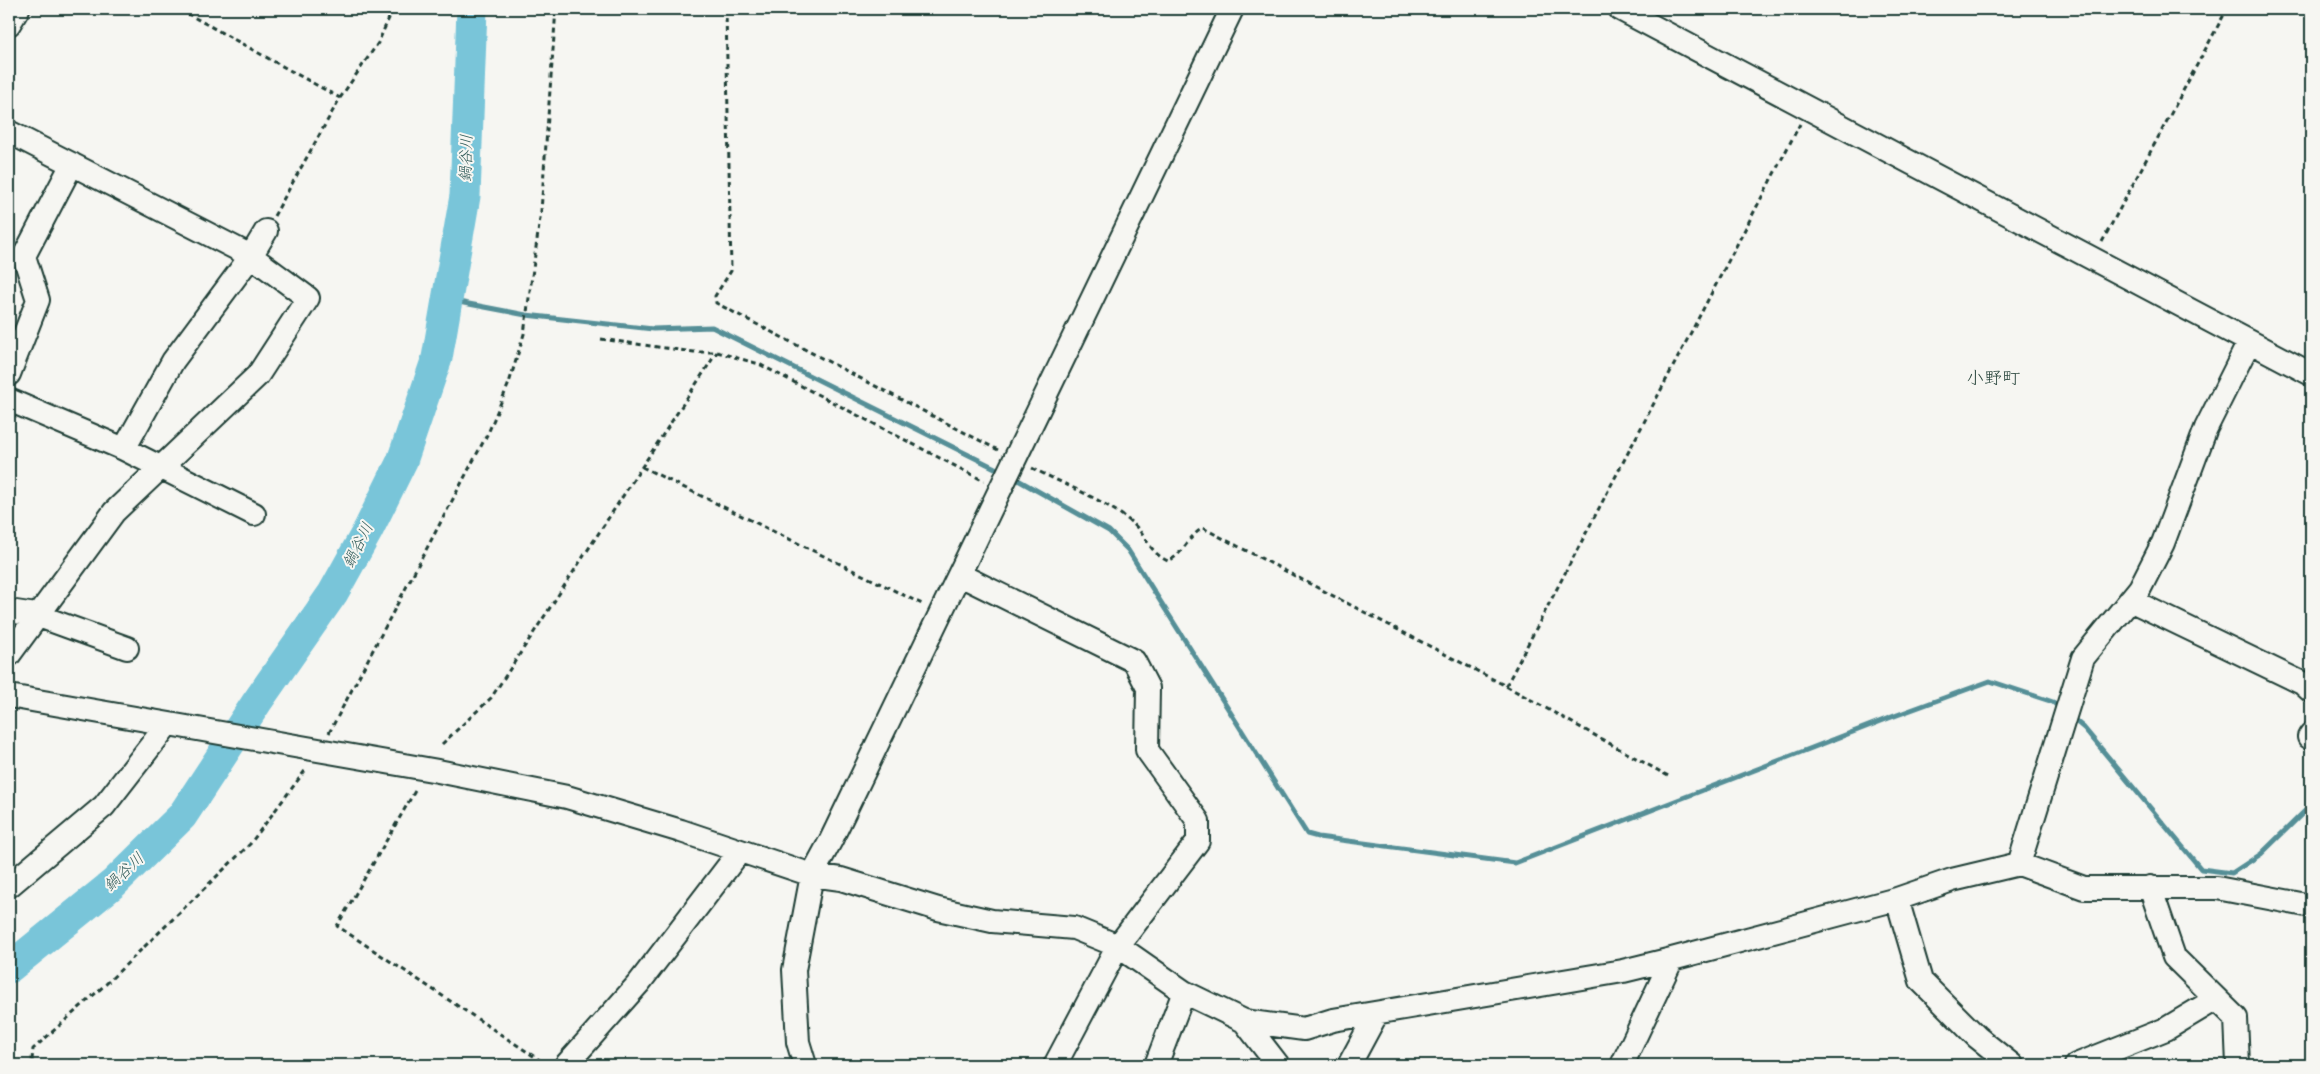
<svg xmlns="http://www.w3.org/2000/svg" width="2320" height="1074" font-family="Pangolin,'Klee One',sans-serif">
<rect width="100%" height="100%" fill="#f6f6f2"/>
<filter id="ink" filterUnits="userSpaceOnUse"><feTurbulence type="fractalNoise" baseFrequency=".02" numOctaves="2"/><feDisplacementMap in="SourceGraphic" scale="10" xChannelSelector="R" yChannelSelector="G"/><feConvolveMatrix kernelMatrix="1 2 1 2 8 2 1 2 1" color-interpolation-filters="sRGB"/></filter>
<g filter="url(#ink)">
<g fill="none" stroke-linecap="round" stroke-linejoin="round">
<path stroke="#558f97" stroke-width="5" d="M 448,300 L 526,315 L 653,329 L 712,327 L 995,468
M 1018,480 L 1109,531 L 1128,550 L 1307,834 L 1318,837 L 1515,863 L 1889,718 L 1990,681 L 2053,702 L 2060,708
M 2071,717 L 2084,728 L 2201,869 L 2232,873 L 2261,854 L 2311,805"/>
<path stroke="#79c5d9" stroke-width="31" d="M 9,968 L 114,883 L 182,816 L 257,702 L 333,593 L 368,530 L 402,461 L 437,358 L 465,196 L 472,9"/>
<g stroke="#1f3d34" stroke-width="26">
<path id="minor" d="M 1620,9 L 2311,374
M 9,24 L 18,9
M 9,132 L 251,256 L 308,298 L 258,375 L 114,512 L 9,655
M 9,374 L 38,300 L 24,256 L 72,164
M 9,400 L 124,449 L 254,514
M 124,449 L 173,361 L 251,256 L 266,231
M 960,575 L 1134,661 L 1148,688 L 1147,750 L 1198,821 L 1198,841 L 1118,946 L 1055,1065
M 2130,600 L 2302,683 L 2311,691
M 9,611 L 36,615 L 127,648
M 9,696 L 438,771 L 567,797 L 681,831 L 812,875 L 841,879 L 938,909 L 992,921 L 1074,928 L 1118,946 L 1184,992 L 1244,1021 L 1304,1029 L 1333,1020 L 1623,971 L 1672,959 L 1897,899 L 1952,880 L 2019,864 L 2084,888 L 2217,888 L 2311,906
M 2309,737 L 2311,734
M 2019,864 L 2083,658 L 2140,588 L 2163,543 L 2206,428 L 2249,342
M 9,886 L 104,806 L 167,725
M 2150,887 L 2174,957 L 2236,1018 L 2238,1065
M 1897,899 L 1921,981 L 1977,1037 L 2012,1065
M 1244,1021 L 1278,1065
M 566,1065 L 639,983 L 740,851
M 805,1065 L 798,1042 L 794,970 L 812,875 L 831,840 L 1232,9
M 1156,1065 L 1184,992
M 1349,1065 L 1377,1013
M 1622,1065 L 1672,959
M 2076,1065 L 2166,1029 L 2216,999"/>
</g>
<path stroke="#1f3d34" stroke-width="3" stroke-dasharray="5 4" stroke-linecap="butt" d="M 179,9 L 340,98
M 726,9 L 731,271 L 715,296 L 716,303 L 998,450
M 274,216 L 340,98 L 378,43 L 393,9
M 2102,242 L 2227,9
M 601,339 L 694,352 L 717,352 L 759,364 L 984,481
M 642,467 L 924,605
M 1032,468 C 1065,485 1103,499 1131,522 C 1147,535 1148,552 1168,561 C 1183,555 1188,536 1203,528 L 1506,686 L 1670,777
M 1506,686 L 1800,124
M 329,733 L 489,431 L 509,383 L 524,334 L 541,211 L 556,9
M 442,744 L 491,698 L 717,352
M 415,791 L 337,926 L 547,1065
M 32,1060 L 33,1049 L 106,984 L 250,844 L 307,768"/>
<use href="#minor" stroke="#f6f6f2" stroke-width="22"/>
</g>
</g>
<g text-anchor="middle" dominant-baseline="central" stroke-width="4" stroke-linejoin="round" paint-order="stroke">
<g font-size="16" font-style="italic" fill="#365f5d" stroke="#f6f6f2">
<text transform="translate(466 158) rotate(-88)">鍋谷川</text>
<text transform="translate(358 545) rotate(-63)">鍋谷川</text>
<text transform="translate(124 872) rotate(-43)">鍋谷川</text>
</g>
<g font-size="18" fill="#1f3d34" stroke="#f6f6f2">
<text x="1993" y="378">小野町</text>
</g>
</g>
<rect width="2320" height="1074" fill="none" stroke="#f6f6f2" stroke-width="30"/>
<rect x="15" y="15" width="2290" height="1044" fill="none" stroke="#1f3d34" stroke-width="2" filter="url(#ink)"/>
</svg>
